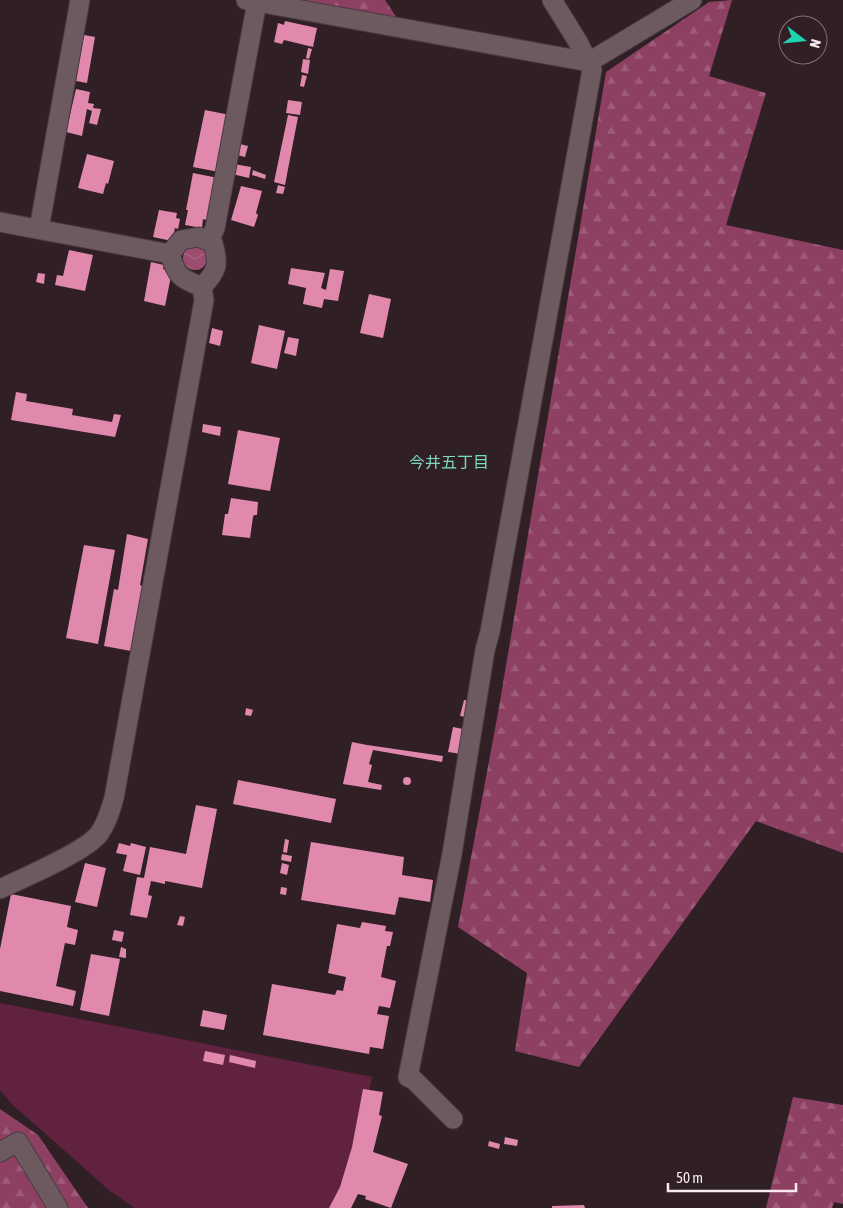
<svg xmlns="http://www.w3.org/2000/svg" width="843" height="1208" font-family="'Asap Condensed','Noto Sans JP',sans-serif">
<defs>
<pattern id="forest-firs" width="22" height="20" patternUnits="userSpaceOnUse" patternTransform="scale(1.25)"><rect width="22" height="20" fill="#8e4063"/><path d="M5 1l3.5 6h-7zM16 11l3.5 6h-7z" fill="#9f5c7a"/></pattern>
<pattern id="water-waves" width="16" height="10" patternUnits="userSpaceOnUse" patternTransform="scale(1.25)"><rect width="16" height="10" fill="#9c4c6f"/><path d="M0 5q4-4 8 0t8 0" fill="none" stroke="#ab6684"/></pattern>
</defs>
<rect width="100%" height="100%" fill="#302026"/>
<path fill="#612240" d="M 0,1003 L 372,1077 L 360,1138 L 338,1193 L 330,1208 L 135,1208 L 110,1191 L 12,1104 L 0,1090 Z"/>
<path fill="url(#forest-firs)" d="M 285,0 L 385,0 L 399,21 Z
M 732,0 L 709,76 L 766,93 L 726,225 L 843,250 L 843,853 L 756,821 L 579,1067 L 515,1051 L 527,973 L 458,927 L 498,713 L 606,72 L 709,2 Z
M 793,1097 L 843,1105 L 843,1204 L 834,1202 L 832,1208 L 766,1208 Z
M 0,1109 L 38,1135 L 88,1208 L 0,1208 Z"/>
<path fill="url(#water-waves)" d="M183 258a12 12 0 1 1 24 0a12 12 0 1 1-24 0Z"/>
<path fill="#e089ad" d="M 285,21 L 317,28 L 313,47 L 284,40 L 282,44 L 274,42 L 278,23 L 284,25 Z
M 84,35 L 95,37 L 87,83 L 76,81 Z
M 308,48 L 312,49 L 309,59 L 306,58 Z
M 303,59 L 310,60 L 308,74 L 301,72 Z
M 302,75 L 307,76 L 304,87 L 300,86 Z
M 76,89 L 90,92 L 88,103 L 94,104 L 93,108 L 101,109 L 97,125 L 89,123 L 92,111 L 87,109 L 82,136 L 66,132 Z
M 288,100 L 302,102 L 300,115 L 286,113 Z
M 205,110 L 230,115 L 219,172 L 193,167 Z
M 288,115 L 298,117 L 285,185 L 274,182 Z
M 240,144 L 248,146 L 245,157 L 237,155 Z
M 87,154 L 114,161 L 108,184 L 106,183 L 103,194 L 78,188 Z
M 234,164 L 251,167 L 249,178 L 232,174 Z
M 253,170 L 266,175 L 265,179 L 252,175 Z
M 193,173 L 218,178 L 210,221 L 203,219 L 202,228 L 185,225 L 188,210 L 186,210 Z
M 278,185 L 285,187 L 283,194 L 276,193 Z
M 241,186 L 262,191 L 256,213 L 258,215 L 254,227 L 231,220 Z
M 159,210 L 177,213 L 176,218 L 180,219 L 178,229 L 175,228 L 172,241 L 153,237 Z
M 69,250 L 93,255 L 85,291 L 55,285 L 57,275 L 63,276 Z
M 151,262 L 164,265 L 163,269 L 172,271 L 165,306 L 144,301 Z
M 291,268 L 325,273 L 321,288 L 326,290 L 330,269 L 344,271 L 338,301 L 324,299 L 322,308 L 303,304 L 306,288 L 288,284 Z
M 38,273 L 45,274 L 44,284 L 36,282 Z
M 369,294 L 391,299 L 383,338 L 360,333 Z
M 259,325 L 285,331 L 277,369 L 251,363 Z
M 212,328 L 223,331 L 220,346 L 209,343 Z
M 288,337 L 299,339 L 296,356 L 284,353 Z
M 16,392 L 27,394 L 26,401 L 73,409 L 72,415 L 112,422 L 114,414 L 121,415 L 115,437 L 11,420 Z
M 203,424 L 221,427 L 220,436 L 202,432 Z
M 238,430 L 280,438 L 270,491 L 228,484 Z
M 231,498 L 258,502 L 257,515 L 254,515 L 253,517 L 250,538 L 222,535 L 225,514 L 228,514 Z
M 127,534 L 148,539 L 140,585 L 143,586 L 131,651 L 104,646 L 114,589 L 118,590 Z
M 84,545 L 115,550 L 98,644 L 66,638 Z
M 464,700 L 469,701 L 466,717 L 460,716 Z
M 246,708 L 253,710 L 251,716 L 245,715 Z
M 453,727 L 463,729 L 461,754 L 448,752 Z
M 352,742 L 367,745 L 443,756 L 442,762 L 373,750 L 369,764 L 372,765 L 368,782 L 382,785 L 381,790 L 343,784 Z
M403 781a4 4 0 1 1 8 0a4 4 0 1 1-8 0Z
M 238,780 L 336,799 L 331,823 L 233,804 Z
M 196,805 L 217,809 L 202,888 L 165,881 L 165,884 L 151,881 L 148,895 L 152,896 L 147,918 L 130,915 L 137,877 L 144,878 L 150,847 L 186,854 Z
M 285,839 L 289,840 L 287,853 L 283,852 Z
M 311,842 L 404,857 L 402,875 L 433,880 L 430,902 L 399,897 L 395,915 L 301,900 Z
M 119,843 L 130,846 L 131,843 L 146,847 L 140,875 L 123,871 L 127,855 L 116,853 Z
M 282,854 L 292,856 L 291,862 L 281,860 Z
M 85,863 L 106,868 L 97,907 L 75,902 Z
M 282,863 L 289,865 L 287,875 L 280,873 Z
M 281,887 L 287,888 L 286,895 L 280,894 Z
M 11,894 L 71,906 L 67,927 L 78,930 L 75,945 L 65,943 L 56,986 L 76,991 L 73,1006 L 0,991 L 0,949 Z
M 180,916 L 185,917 L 183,926 L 177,925 Z
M 362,922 L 386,926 L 385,931 L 393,932 L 390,946 L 387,946 L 381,977 L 396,981 L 390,1008 L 379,1006 L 377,1014 L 389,1016 L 383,1049 L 370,1047 L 369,1054 L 263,1035 L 272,984 L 335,995 L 337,990 L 343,991 L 346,977 L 328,973 L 337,924 L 360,928 Z
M 114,930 L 124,932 L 122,942 L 112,940 Z
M 121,947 L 126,949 L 126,958 L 119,957 Z
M 91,954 L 120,959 L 109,1016 L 80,1010 Z
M 203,1010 L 227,1015 L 224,1030 L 200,1026 Z
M 205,1051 L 225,1055 L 223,1065 L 203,1061 Z
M 230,1055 L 256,1061 L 255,1068 L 229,1062 Z
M 363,1089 L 383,1092 L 379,1115 L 382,1116 L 373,1152 L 408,1164 L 391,1208 L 365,1199 L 366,1196 L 358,1194 L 351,1208 L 329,1208 L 340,1187 L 352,1147 Z
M 505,1137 L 518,1140 L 517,1146 L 504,1144 Z
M 489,1141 L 500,1144 L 499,1149 L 488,1146 Z
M 584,1205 L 585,1208 L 552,1208 L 552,1206 Z"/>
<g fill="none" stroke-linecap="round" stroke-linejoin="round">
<g stroke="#493b40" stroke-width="21">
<path id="minor" d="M 246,0 L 589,62 L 692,0
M 0,222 L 170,254
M 39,229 L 80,0
M 199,237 L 213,243 C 219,265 218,270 202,287 C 180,278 177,277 170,254 L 181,240 Z
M 209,241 L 215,228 L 257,2
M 0,889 C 23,878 85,852 99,834 C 107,823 110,811 114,798 L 204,300 L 202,287
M 453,1119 L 414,1080 L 408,1077 L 452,854 L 485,650 L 490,632 L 592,70 L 578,42 L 552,0
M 0,1152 L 18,1142 L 58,1208"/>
</g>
<use href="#minor" stroke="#6d5a61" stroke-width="19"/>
</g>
<g text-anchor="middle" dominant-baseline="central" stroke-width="5" stroke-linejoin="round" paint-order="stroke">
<g font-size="16" fill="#7adac0" stroke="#302026">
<text x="449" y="462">今井五丁目</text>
</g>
</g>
<g transform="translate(803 40) rotate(106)"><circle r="24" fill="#302026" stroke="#807177"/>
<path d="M0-4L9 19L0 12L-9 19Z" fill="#1fd5b0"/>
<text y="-8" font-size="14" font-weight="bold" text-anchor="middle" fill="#f7ebf0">N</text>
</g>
<path d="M668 1183v8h128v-8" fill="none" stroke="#f7ebf0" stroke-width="2.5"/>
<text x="676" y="1183" font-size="15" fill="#f7ebf0" stroke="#302026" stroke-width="4" paint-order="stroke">50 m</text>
</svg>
